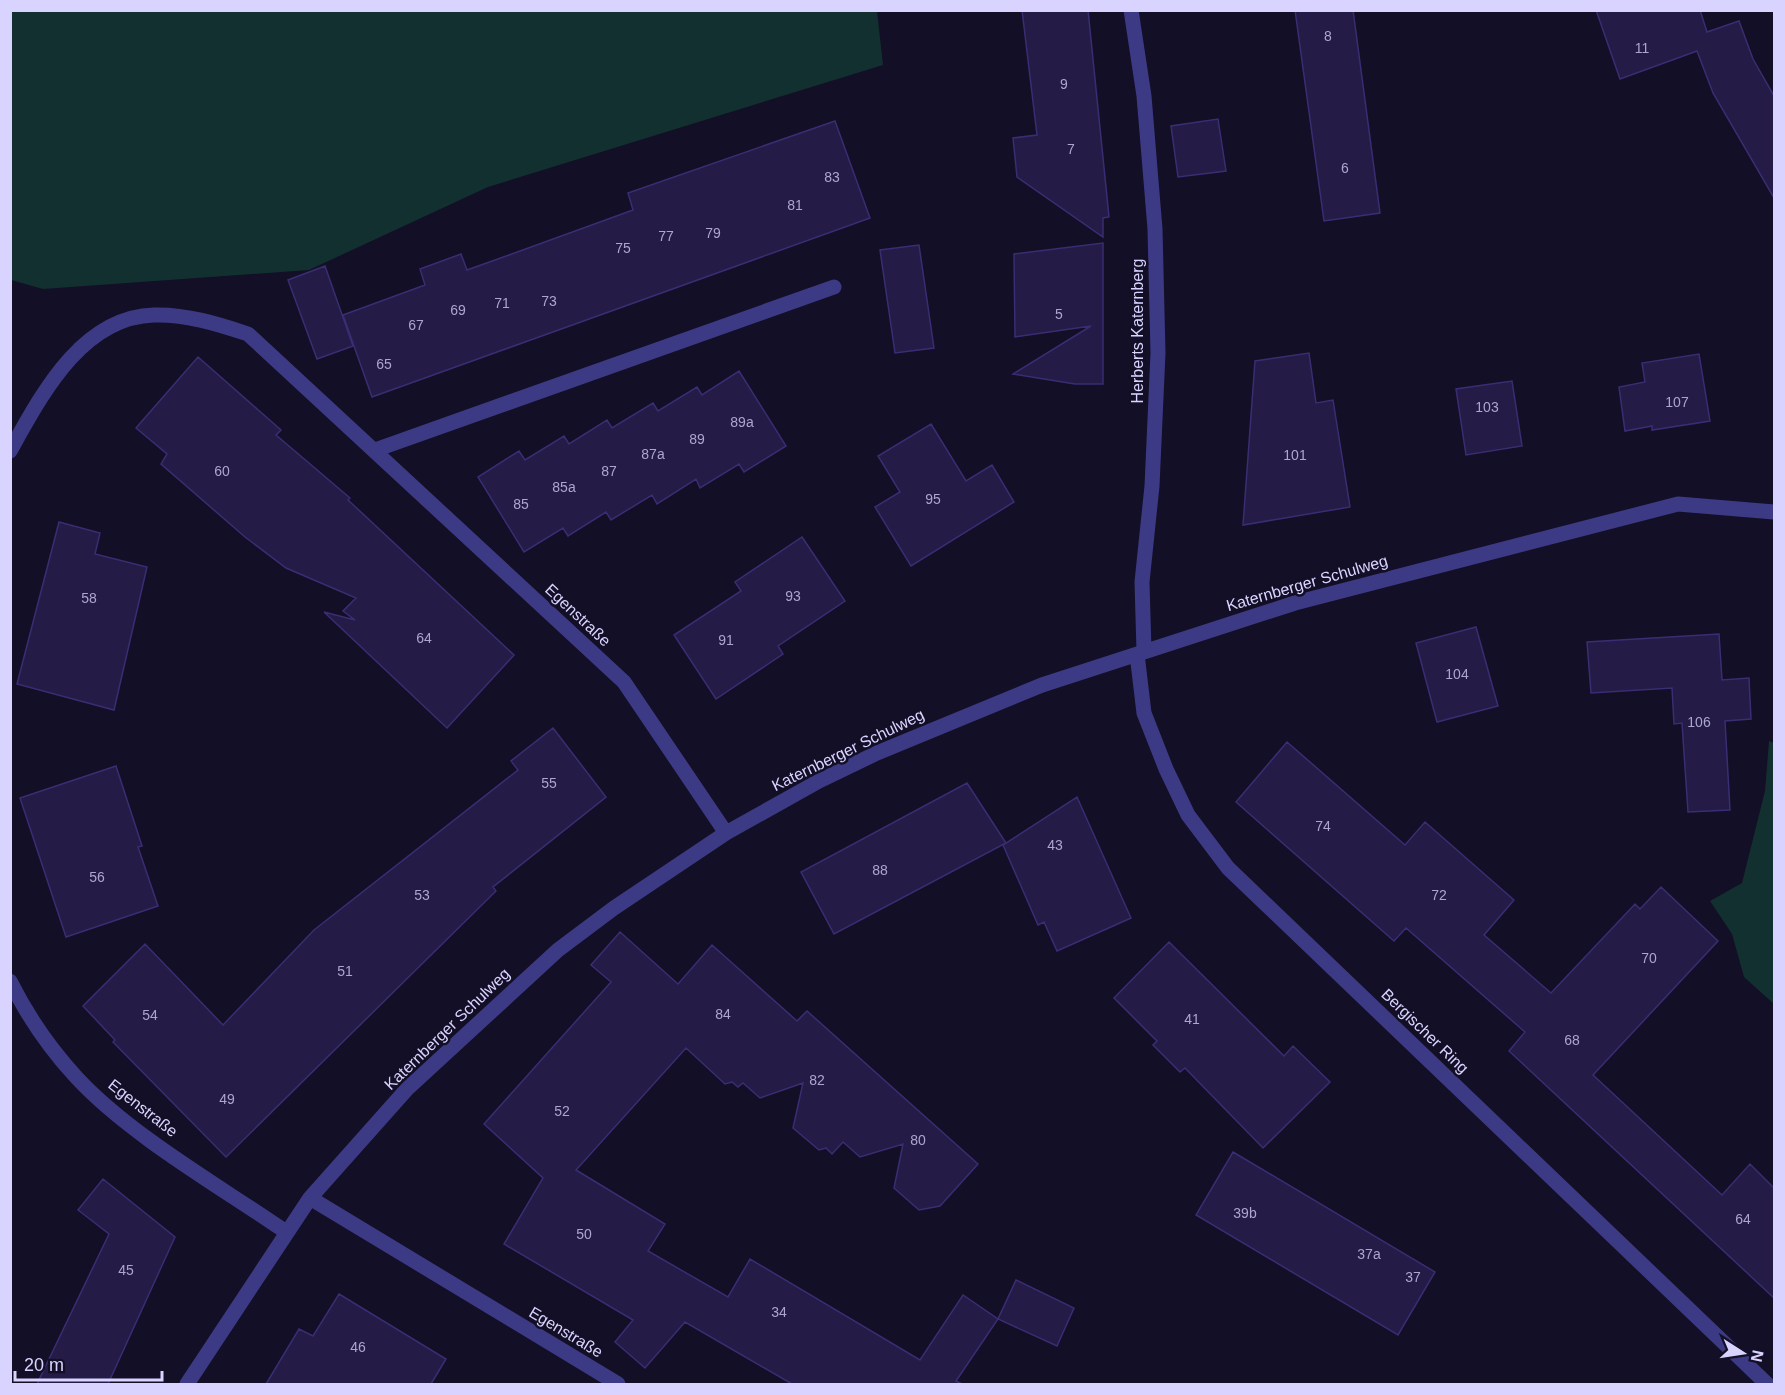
<svg xmlns="http://www.w3.org/2000/svg" width="1785" height="1395" font-family="Helvetica,sans-serif">
<rect width="100%" height="100%" fill="#130f26"/>
<path fill="#12302f" d="M 10,11 L 877,11 L 883,65 L 488,187 L 309,270 L 43,289 L 11,280 Z
M 1769,741 L 1774,743 L 1774,1004 L 1744,977 L 1732,934 L 1710,901 L 1742,883 L 1765,791 Z"/>
<path fill="#241b47" stroke="#3b2d73" stroke-width="1.5" d="M 1022,10 L 1088,10 L 1109,217 L 1103,218 L 1103,237 L 1017,177 L 1013,138 L 1037,135 Z
M 1295,10 L 1353,10 L 1380,213 L 1324,221 Z
M 1596,10 L 1700,10 L 1707,32 L 1739,21 L 1753,59 L 1774,96 L 1774,198 L 1713,93 L 1697,51 L 1620,79 Z
M 1218,119 L 1226,171 L 1178,177 L 1171,126 Z
M 835,121 L 870,218 L 372,397 L 343,315 L 425,285 L 420,269 L 461,254 L 467,270 L 509,255 L 633,210 L 628,193 Z
M 1103,243 L 1103,384 L 1075,384 L 1013,374 L 1091,326 L 1015,337 L 1014,254 Z
M 919,245 L 934,348 L 895,353 L 880,250 Z
M 325,266 L 353,346 L 317,359 L 288,280 Z
M 1309,353 L 1316,403 L 1333,400 L 1350,507 L 1243,525 L 1255,361 Z
M 1699,354 L 1710,421 L 1652,430 L 1652,426 L 1625,431 L 1619,387 L 1645,382 L 1642,363 Z
M 198,357 L 281,430 L 276,435 L 350,498 L 348,500 L 514,655 L 447,728 L 324,612 L 355,620 L 343,611 L 356,598 L 286,568 L 245,537 L 161,464 L 167,454 L 136,428 Z
M 739,371 L 786,446 L 744,472 L 739,464 L 700,488 L 696,479 L 657,504 L 652,495 L 611,520 L 606,512 L 568,536 L 563,528 L 524,552 L 478,477 L 519,451 L 525,460 L 564,436 L 569,444 L 607,420 L 612,428 L 653,403 L 658,411 L 697,387 L 702,395 Z
M 1512,381 L 1522,446 L 1466,455 L 1456,389 Z
M 931,424 L 966,481 L 992,465 L 1014,502 L 911,566 L 875,507 L 900,492 L 878,456 Z
M 59,522 L 100,533 L 95,554 L 147,567 L 114,710 L 17,684 Z
M 802,537 L 845,601 L 778,646 L 783,654 L 716,699 L 674,635 L 741,591 L 735,582 Z
M 1476,627 L 1498,706 L 1437,722 L 1416,643 Z
M 1719,634 L 1722,680 L 1749,678 L 1751,719 L 1725,721 L 1730,810 L 1688,812 L 1682,723 L 1674,724 L 1672,688 L 1591,693 L 1587,642 Z
M 553,728 L 606,797 L 493,887 L 496,891 L 226,1157 L 113,1042 L 115,1040 L 83,1006 L 145,944 L 223,1025 L 314,930 L 518,770 L 511,761 Z
M 1287,742 L 1405,845 L 1425,822 L 1514,900 L 1484,935 L 1551,993 L 1635,904 L 1640,909 L 1661,887 L 1718,941 L 1593,1075 L 1722,1195 L 1750,1164 L 1774,1188 L 1774,1298 L 1509,1051 L 1525,1032 L 1406,928 L 1394,941 L 1236,802 Z
M 116,766 L 142,846 L 138,847 L 158,906 L 66,937 L 20,798 Z
M 967,783 L 1006,843 L 834,934 L 801,872 Z
M 1077,797 L 1131,918 L 1057,951 L 1044,922 L 1038,925 L 1003,845 Z
M 620,932 L 678,984 L 712,945 L 797,1021 L 807,1011 L 978,1164 L 940,1206 L 919,1210 L 894,1188 L 903,1144 L 860,1157 L 843,1142 L 832,1154 L 826,1148 L 819,1150 L 793,1128 L 803,1083 L 760,1098 L 743,1083 L 738,1087 L 732,1082 L 725,1084 L 686,1048 L 576,1170 L 665,1224 L 648,1251 L 728,1297 L 750,1259 L 920,1360 L 963,1295 L 998,1319 L 956,1381 L 962,1384 L 792,1384 L 685,1322 L 645,1368 L 615,1342 L 633,1320 L 504,1244 L 543,1178 L 484,1124 L 611,982 L 591,965 Z
M 1169,942 L 1284,1056 L 1293,1046 L 1330,1082 L 1263,1148 L 1185,1068 L 1180,1072 L 1153,1045 L 1157,1041 L 1114,998 Z
M 1233,1152 L 1435,1272 L 1398,1335 L 1196,1215 Z
M 103,1179 L 175,1237 L 108,1384 L 37,1384 L 109,1234 L 78,1210 Z
M 1016,1280 L 1074,1308 L 1057,1346 L 998,1319 Z
M 339,1294 L 446,1359 L 431,1384 L 266,1384 L 299,1329 L 313,1336 Z"/>
<g fill="none" stroke-linecap="round" stroke-linejoin="round">
<path stroke="#3d3a85" stroke-width="15" d="M 1131,10 L 1144,96 L 1155,229 L 1158,353 L 1152,486 L 1142,582 L 1144,651
M 375,450 L 834,287
M 10,451 C 41,396 81,317 154,315 C 186,314 218,324 248,334 L 624,682 L 726,833
M 1137,654 L 1144,713 L 1166,769 L 1188,815 L 1228,868 L 1767,1384
M 10,981 C 27,1015 51,1050 77,1078 C 131,1136 221,1187 286,1232
M 310,1198 L 618,1384
M 187,1384 L 310,1198 L 407,1089 L 558,950 L 614,908 L 726,833 L 819,781 L 877,753 L 1042,685 L 1295,603 L 1678,504 L 1774,512"/>
</g>
<g text-anchor="middle" dominant-baseline="central" stroke-width="5" stroke-linejoin="round" paint-order="stroke">
<g font-size="14" fill="#aca6d1">
<text x="1328" y="36">8</text>
<text x="1642" y="48">11</text>
<text x="1064" y="84">9</text>
<text x="1071" y="149">7</text>
<text x="1345" y="168">6</text>
<text x="832" y="177">83</text>
<text x="795" y="205">81</text>
<text x="713" y="233">79</text>
<text x="666" y="236">77</text>
<text x="623" y="248">75</text>
<text x="549" y="301">73</text>
<text x="502" y="303">71</text>
<text x="458" y="310">69</text>
<text x="1059" y="314">5</text>
<text x="416" y="325">67</text>
<text x="384" y="364">65</text>
<text x="1677" y="402">107</text>
<text x="1487" y="407">103</text>
<text x="742" y="422">89a</text>
<text x="697" y="439">89</text>
<text x="653" y="454">87a</text>
<text x="1295" y="455">101</text>
<text x="222" y="471">60</text>
<text x="609" y="471">87</text>
<text x="564" y="487">85a</text>
<text x="933" y="499">95</text>
<text x="521" y="504">85</text>
<text x="793" y="596">93</text>
<text x="89" y="598">58</text>
<text x="424" y="638">64</text>
<text x="726" y="640">91</text>
<text x="1457" y="674">104</text>
<text x="1699" y="722">106</text>
<text x="549" y="783">55</text>
<text x="1323" y="826">74</text>
<text x="1055" y="845">43</text>
<text x="880" y="870">88</text>
<text x="97" y="877">56</text>
<text x="422" y="895">53</text>
<text x="1439" y="895">72</text>
<text x="1649" y="958">70</text>
<text x="345" y="971">51</text>
<text x="723" y="1014">84</text>
<text x="150" y="1015">54</text>
<text x="1192" y="1019">41</text>
<text x="1572" y="1040">68</text>
<text x="817" y="1080">82</text>
<text x="227" y="1099">49</text>
<text x="562" y="1111">52</text>
<text x="918" y="1140">80</text>
<text x="1245" y="1213">39b</text>
<text x="1743" y="1219">64</text>
<text x="584" y="1234">50</text>
<text x="1369" y="1254">37a</text>
<text x="126" y="1270">45</text>
<text x="1413" y="1277">37</text>
<text x="779" y="1312">34</text>
<text x="358" y="1347">46</text>
</g>
<g font-size="16" fill="#d9d4ff" stroke="#130f26">
<text transform="translate(1137 331) rotate(-90)">Herberts Katernberg</text>
<text transform="translate(1307 583) rotate(-16)">Katernberger Schulweg</text>
<text transform="translate(578 615) rotate(43)">Egenstraße</text>
<text transform="translate(848 750) rotate(-26)">Katernberger Schulweg</text>
<text transform="translate(447 1029) rotate(-44)">Katernberger Schulweg</text>
<text transform="translate(1425 1031) rotate(44)">Bergischer Ring</text>
<text transform="translate(143 1108) rotate(38)">Egenstraße</text>
<text transform="translate(566 1332) rotate(31)">Egenstraße</text>
</g>
</g>
<rect width="1785" height="1395" fill="none" stroke="#d9d4ff" stroke-width="24"/>
<g transform="translate(1743 1353) rotate(102)" stroke="#130f26" stroke-width="4.5" paint-order="stroke">
<path d="M0-4.5L10 22L0 15L-10 22Z" fill="#d9d4ff"/>
<text y="-9" font-size="16" font-weight="bold" text-anchor="middle" fill="#d9d4ff">N</text>
</g>
<path d="M15 1371v9h147v-9" fill="none" stroke="#d9d4ff" stroke-width="3"/>
<text x="24" y="1371" font-size="18" fill="#d9d4ff" stroke="#130f26" stroke-width="4.5" paint-order="stroke">20 m</text>
</svg>
